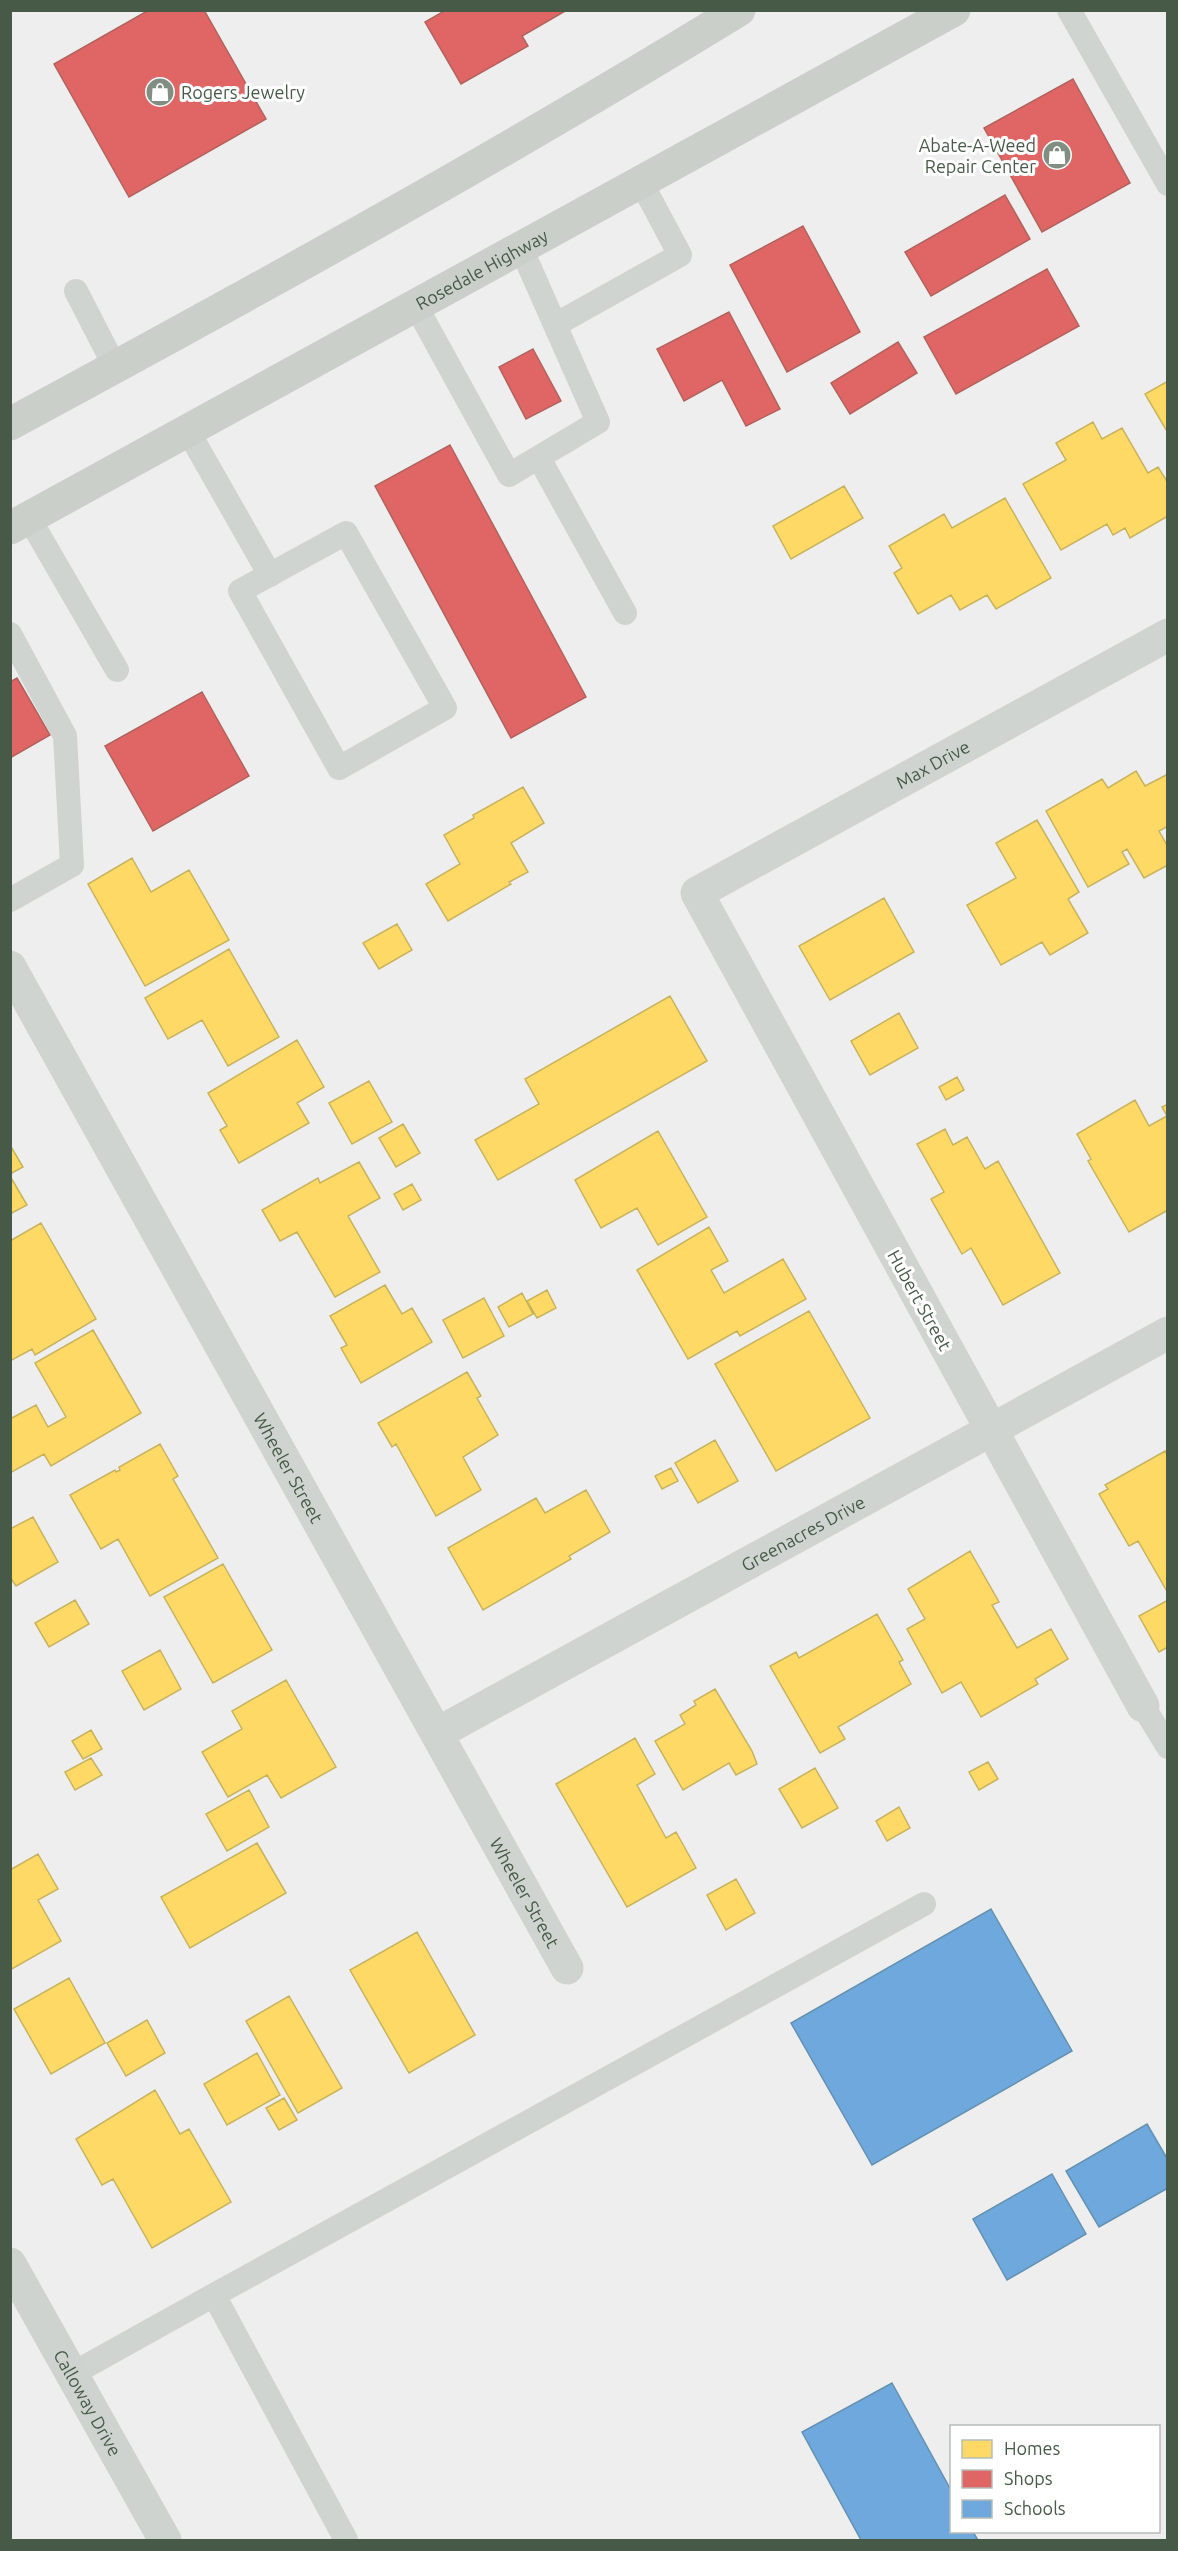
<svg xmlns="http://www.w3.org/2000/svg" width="1178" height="2551" font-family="Ubuntu,sans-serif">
<rect width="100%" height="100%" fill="#efeeef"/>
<path fill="#ffd966" stroke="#c8b35d" stroke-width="1.5" d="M 1168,381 L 1168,433 L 1145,394 Z
M 1093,422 L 1102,439 L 1122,428 L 1148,473 L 1158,467 L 1168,483 L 1168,516 L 1130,538 L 1125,528 L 1113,535 L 1107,524 L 1061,550 L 1023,484 L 1066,460 L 1056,443 Z
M 844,486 L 863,518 L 791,559 L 773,526 Z
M 1005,498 L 1051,578 L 996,609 L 987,595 L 960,610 L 951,595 L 918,614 L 894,573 L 902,568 L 889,546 L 944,514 L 952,528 Z
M 1136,771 L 1145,786 L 1168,774 L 1168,826 L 1159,831 L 1168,847 L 1168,865 L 1144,878 L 1127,849 L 1122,852 L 1129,864 L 1088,887 L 1046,811 L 1102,779 L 1108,788 Z
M 523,787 L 544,823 L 511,843 L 528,872 L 509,882 L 511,884 L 448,921 L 426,884 L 460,864 L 444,835 L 474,818 L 473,815 Z
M 1037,820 L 1079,892 L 1068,899 L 1088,933 L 1050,955 L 1042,942 L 1001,965 L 967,905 L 1016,878 L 996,843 Z
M 132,858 L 151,892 L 189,870 L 229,940 L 145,986 L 88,884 Z
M 884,898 L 914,952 L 830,1000 L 799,946 Z
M 397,924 L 412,950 L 379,969 L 363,943 Z
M 229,949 L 279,1037 L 228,1066 L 202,1020 L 168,1039 L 145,998 Z
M 670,996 L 707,1061 L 498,1180 L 475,1140 L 539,1104 L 525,1079 Z
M 899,1013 L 918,1048 L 870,1075 L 851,1041 Z
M 297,1040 L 324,1087 L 297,1103 L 309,1123 L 239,1163 L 220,1130 L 227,1126 L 208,1093 Z
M 957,1077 L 964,1090 L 946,1100 L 939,1087 Z
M 369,1081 L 392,1122 L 352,1144 L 329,1103 Z
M 1135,1100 L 1149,1126 L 1167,1116 L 1162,1107 L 1168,1104 L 1168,1210 L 1129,1232 L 1088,1161 L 1091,1159 L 1077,1134 Z
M 403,1124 L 420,1153 L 396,1167 L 379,1138 Z
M 945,1129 L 953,1145 L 967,1137 L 985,1169 L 998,1161 L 1060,1273 L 1003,1305 L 971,1248 L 962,1254 L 931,1199 L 944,1192 L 917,1144 Z
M 658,1131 L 707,1217 L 658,1245 L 637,1208 L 601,1228 L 575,1180 Z
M 10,1145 L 23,1167 L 10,1174 Z
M 359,1162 L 380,1198 L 348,1216 L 380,1272 L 335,1297 L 297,1232 L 280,1241 L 262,1210 L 318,1178 L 320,1183 Z
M 10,1176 L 27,1205 L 10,1214 Z
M 412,1184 L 421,1200 L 403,1210 L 394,1194 Z
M 41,1223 L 96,1319 L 35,1355 L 32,1349 L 10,1361 L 10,1241 Z
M 709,1227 L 728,1261 L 711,1270 L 724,1293 L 783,1259 L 806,1299 L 740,1336 L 737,1331 L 688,1359 L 637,1270 Z
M 385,1285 L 402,1314 L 412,1308 L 432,1342 L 361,1383 L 341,1348 L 347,1345 L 330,1316 Z
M 547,1290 L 556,1308 L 537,1318 L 527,1301 Z
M 522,1293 L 533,1314 L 509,1327 L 498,1307 Z
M 484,1298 L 504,1336 L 463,1358 L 443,1320 Z
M 809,1311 L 870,1418 L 776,1471 L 715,1364 Z
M 93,1330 L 141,1413 L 51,1466 L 44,1454 L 10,1473 L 10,1419 L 36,1405 L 48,1427 L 66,1417 L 35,1363 Z
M 467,1372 L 481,1396 L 477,1398 L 498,1435 L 463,1457 L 481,1490 L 436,1516 L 396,1444 L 392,1447 L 378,1423 Z
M 715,1440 L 738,1481 L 698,1503 L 675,1463 Z
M 160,1444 L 178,1476 L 173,1479 L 218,1558 L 150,1596 L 118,1539 L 101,1549 L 70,1495 L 115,1470 L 116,1472 L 120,1470 L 119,1467 Z
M 1165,1451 L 1168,1456 L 1168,1593 L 1138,1541 L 1129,1546 L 1099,1494 L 1108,1489 L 1105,1485 Z
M 671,1468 L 678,1481 L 662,1489 L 655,1476 Z
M 586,1490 L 610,1532 L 569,1556 L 571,1559 L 483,1610 L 448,1548 L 536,1498 L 545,1513 Z
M 33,1517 L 58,1562 L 16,1586 L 10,1577 L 10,1529 Z
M 970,1551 L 999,1602 L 992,1605 L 1017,1648 L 1051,1629 L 1068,1659 L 1035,1679 L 1038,1684 L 981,1717 L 961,1682 L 942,1693 L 907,1629 L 925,1619 L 908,1589 Z
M 223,1564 L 272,1650 L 213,1683 L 164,1597 Z
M 75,1600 L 89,1624 L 49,1647 L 35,1623 Z
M 1168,1600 L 1168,1647 L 1159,1652 L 1139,1616 Z
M 877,1614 L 903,1660 L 899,1662 L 911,1684 L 838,1727 L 845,1739 L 820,1753 L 770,1666 L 796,1652 L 799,1658 Z
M 160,1650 L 181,1689 L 144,1710 L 122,1671 Z
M 286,1680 L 336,1767 L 281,1798 L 267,1775 L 228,1797 L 202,1752 L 242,1729 L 232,1711 Z
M 715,1689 L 752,1751 L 757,1764 L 736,1775 L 729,1763 L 683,1790 L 655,1741 L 685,1724 L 680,1715 L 696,1705 L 694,1701 Z
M 91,1730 L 102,1749 L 83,1759 L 72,1741 Z
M 635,1738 L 655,1774 L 637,1785 L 666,1838 L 676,1832 L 696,1868 L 627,1907 L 556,1784 Z
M 91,1758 L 102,1775 L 75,1790 L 65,1772 Z
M 988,1762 L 998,1779 L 979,1790 L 969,1772 Z
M 815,1768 L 838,1808 L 802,1828 L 779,1789 Z
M 249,1790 L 269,1827 L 227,1851 L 206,1814 Z
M 899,1807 L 910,1828 L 887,1841 L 876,1821 Z
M 257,1843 L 286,1893 L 190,1948 L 161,1897 Z
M 38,1854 L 58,1889 L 38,1900 L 61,1941 L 10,1970 L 10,1870 Z
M 736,1879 L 755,1913 L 726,1930 L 707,1895 Z
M 417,1932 L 475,2035 L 409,2073 L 350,1970 Z
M 69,1978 L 105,2043 L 51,2074 L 14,2009 Z
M 289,1996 L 342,2088 L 298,2113 L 246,2021 Z
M 147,2020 L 165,2053 L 126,2076 L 107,2043 Z
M 257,2053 L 280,2095 L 227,2125 L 204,2084 Z
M 155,2090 L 180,2134 L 189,2129 L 231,2202 L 152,2248 L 113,2179 L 102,2185 L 76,2139 Z
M 284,2098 L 297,2120 L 279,2130 L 266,2108 Z"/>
<path fill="#e06666" stroke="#b2625d" stroke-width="1.5" d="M 149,10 L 204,10 L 266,119 L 129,197 L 54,64 Z
M 446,10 L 567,10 L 522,36 L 528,46 L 461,84 L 425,22 Z
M 1073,79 L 1130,183 L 1042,232 L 984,128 Z
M 1005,195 L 1030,239 L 931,296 L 905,252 Z
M 803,226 L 860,332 L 787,372 L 730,265 Z
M 1047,269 L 1079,326 L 956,394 L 924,337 Z
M 729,312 L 780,409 L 746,426 L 722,380 L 684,401 L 657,349 Z
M 898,342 L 917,373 L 850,414 L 831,383 Z
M 533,349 L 561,401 L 526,419 L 499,367 Z
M 450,445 L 586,697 L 511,738 L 375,486 Z
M 17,678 L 50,735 L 10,758 L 10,682 Z
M 202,692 L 249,776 L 153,831 L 105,746 Z"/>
<path fill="#6fa8dc" stroke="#6391b0" stroke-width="1.5" d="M 991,1909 L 1072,2051 L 872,2165 L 791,2023 Z
M 1147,2124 L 1168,2160 L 1168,2188 L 1099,2227 L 1066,2171 Z
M 1052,2174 L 1086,2234 L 1007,2280 L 973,2219 Z
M 892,2383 L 952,2492 L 952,2532 L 973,2532 L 978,2540 L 861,2540 L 802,2432 Z"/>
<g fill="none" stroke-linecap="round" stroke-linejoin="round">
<path stroke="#d0d4d0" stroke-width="24" d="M 1069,10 L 1168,184
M 76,291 L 115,367
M 416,306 L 509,475 L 598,422 L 521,248
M 555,325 L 680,255 L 641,182
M 188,431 L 270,575
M 539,458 L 625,613
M 29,518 L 117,670
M 346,533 L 445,708 L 339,768 L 240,591 Z
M 10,634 L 65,736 L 72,865 L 10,900
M 1143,1706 L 1168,1747
M 214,2295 L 924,1904
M 72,2374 L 214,2295 L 346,2540"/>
<g stroke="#d0d4d0" stroke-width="33">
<path id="s1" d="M 10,967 L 567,1968"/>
<path id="s2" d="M 1143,1706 L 697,893 L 1168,635"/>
<path id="s3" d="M 438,1733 L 1168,1333"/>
</g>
<path stroke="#cfd3cf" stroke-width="33" id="s4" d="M 10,2264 L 165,2540"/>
<g stroke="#cacfca" stroke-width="33">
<path d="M 10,424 C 256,291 501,156 739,10"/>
<path id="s5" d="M 10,528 L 954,10"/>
</g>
</g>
<defs>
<g id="shop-disc" transform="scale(1.5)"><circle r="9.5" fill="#828e82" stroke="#fff"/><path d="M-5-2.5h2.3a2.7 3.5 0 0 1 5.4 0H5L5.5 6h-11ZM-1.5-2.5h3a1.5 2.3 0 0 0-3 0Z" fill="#fff"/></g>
</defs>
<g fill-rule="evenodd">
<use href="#shop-disc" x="160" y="92"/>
<use href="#shop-disc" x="1057" y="155"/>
</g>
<g text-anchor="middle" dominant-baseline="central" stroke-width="6" stroke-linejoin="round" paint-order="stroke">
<g font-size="18" fill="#475a48" stroke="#fff" text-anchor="start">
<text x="181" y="92">Rogers Jewelry</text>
<text x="1036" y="145" text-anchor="end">Abate-A-Weed<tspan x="1036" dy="21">Repair Center</tspan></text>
</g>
<g font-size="18" fill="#475a48" stroke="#fff">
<text stroke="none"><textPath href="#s5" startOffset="538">Rosedale Highway</textPath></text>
<text stroke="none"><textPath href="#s2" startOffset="1196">Max Drive</textPath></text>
<text transform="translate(920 1300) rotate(61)">Hubert Street</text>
<text stroke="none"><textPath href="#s1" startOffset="573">Wheeler Street</textPath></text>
<text stroke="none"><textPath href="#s3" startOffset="416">Greenacres Drive</textPath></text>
<text stroke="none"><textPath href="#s1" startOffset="1059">Wheeler Street</textPath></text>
<text stroke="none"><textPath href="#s4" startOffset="159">Calloway Drive</textPath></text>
</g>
</g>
<rect width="1178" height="2551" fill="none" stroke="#475a48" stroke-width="24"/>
<rect x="950" y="2425" width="210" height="108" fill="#ffffff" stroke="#b5bdb6" stroke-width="1.5"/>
<rect x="962" y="2440" width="30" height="18" fill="#ffd966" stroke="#b5bdb6" stroke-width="1.5"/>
<text x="1004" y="2455" font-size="18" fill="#475a48">Homes</text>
<rect x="962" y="2470" width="30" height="18" fill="#e06666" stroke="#b5bdb6" stroke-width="1.5"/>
<text x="1004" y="2485" font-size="18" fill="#475a48">Shops</text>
<rect x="962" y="2500" width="30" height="18" fill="#6fa8dc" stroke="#b5bdb6" stroke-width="1.5"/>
<text x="1004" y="2515" font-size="18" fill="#475a48">Schools</text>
</svg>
